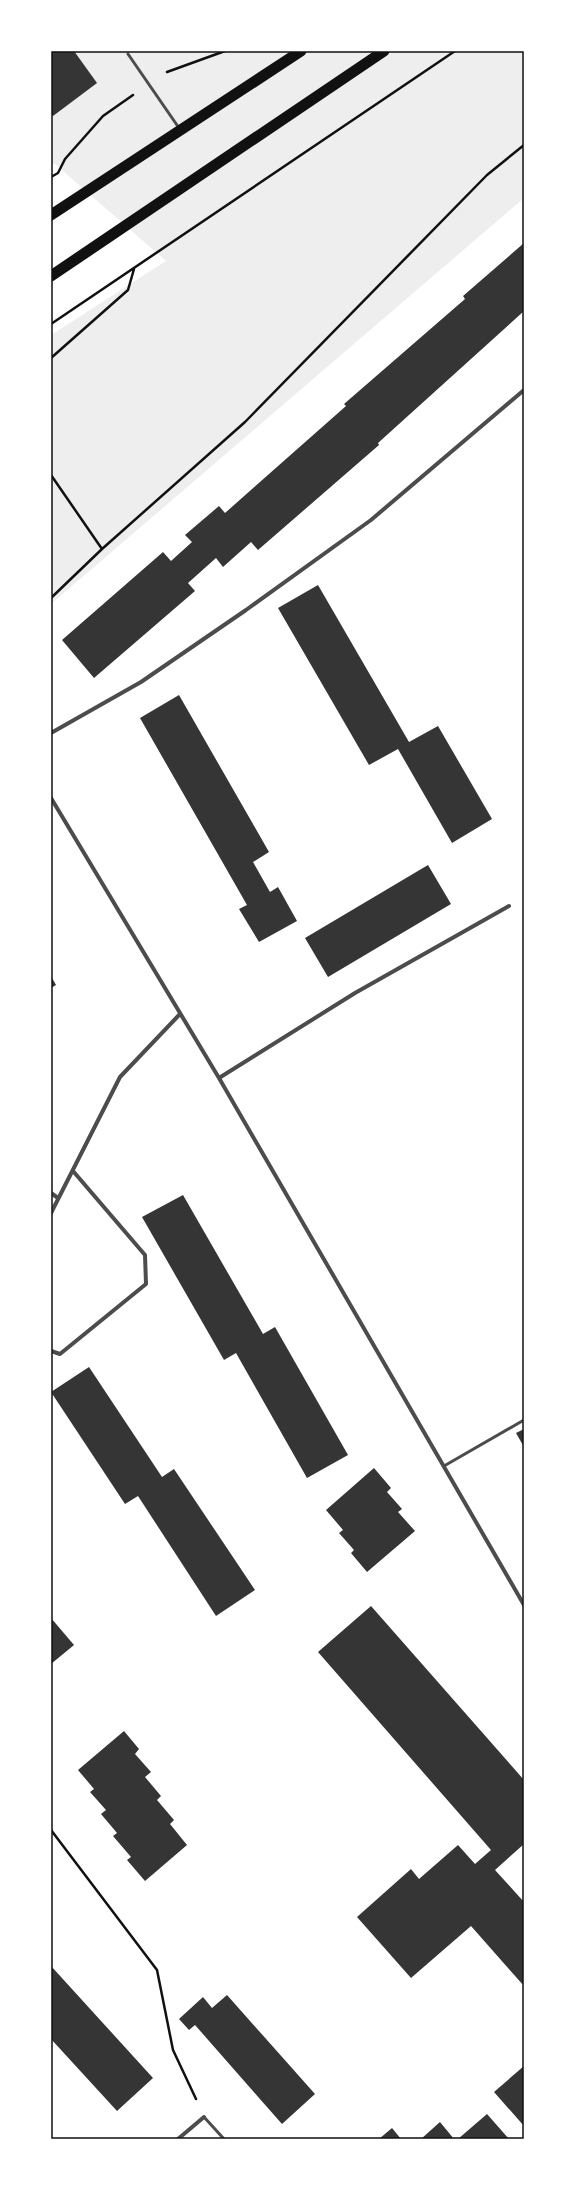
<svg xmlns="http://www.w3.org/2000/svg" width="575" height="2190" font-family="Roboto,sans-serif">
<rect width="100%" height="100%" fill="#fff"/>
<path fill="#eee" d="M 51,51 L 524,51 L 524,198 L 51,604 L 51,335 L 166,261 L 55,164 L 51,165 Z"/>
<path fill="#353535" d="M 51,51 L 74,51 L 97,83 L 53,116 L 51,113 Z
M 524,243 L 524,311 L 378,443 L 379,445 L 258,550 L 251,542 L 223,567 L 216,558 L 188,583 L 195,591 L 94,678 L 62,640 L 163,552 L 171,561 L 192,542 L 185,535 L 219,506 L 225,513 L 346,406 L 344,404 L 465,299 L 463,296 Z
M 318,585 L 409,742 L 438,726 L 492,819 L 452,843 L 398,749 L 369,765 L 278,608 Z
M 179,695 L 269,852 L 253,862 L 270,892 L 278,887 L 297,921 L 259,942 L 239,909 L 247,905 L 140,718 Z
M 428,865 L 451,904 L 328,977 L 305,938 Z
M 51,976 L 56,985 L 51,988 Z
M 183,1195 L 263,1334 L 275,1327 L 348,1455 L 307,1478 L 236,1353 L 224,1360 L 142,1217 Z
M 89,1367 L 162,1477 L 174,1469 L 255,1590 L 216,1616 L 138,1496 L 125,1504 L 51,1392 Z
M 524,1429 L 524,1447 L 516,1433 Z
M 374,1468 L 391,1488 L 387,1492 L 402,1509 L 398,1512 L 415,1531 L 367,1572 L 351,1553 L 354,1550 L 339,1533 L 343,1530 L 326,1510 Z
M 371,1606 L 524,1780 L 524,1844 L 495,1870 L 524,1902 L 524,1986 L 471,1926 L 411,1978 L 357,1917 L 411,1869 L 419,1879 L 458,1845 L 475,1864 L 491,1850 L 318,1652 Z
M 51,1618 L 74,1645 L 51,1664 Z
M 124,1731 L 139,1749 L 135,1754 L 151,1772 L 145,1777 L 161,1796 L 157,1800 L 174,1820 L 170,1824 L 187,1845 L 145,1881 L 127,1860 L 131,1857 L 113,1836 L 117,1833 L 101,1814 L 106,1810 L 90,1792 L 94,1789 L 78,1770 Z
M 51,1966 L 153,2078 L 117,2111 L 51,2039 Z
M 227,1995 L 315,2094 L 282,2124 L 195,2025 L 189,2030 L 179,2019 L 203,1997 L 212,2008 Z
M 524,2066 L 524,2126 L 494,2092 Z
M 487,2114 L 509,2139 L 458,2139 Z
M 440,2122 L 454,2139 L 421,2139 Z
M 392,2128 L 401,2139 L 379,2139 Z"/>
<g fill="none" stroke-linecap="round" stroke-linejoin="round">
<path stroke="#111" stroke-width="2.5" d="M 167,72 L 225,51
M 51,177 L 58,173 L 65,159 L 103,116 L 133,95
M 51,324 L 455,51
M 51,358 L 128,290 L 134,269
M 51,475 L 102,549
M 51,598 L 102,549 L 245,422 L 487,175 L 524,145
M 51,1830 L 157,1970 L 173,2050 L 196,2099"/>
<path stroke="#4c4c4c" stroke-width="3" d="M 128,54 L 179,128
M 444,1466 L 524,1420
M 204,2117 L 224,2139"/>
<path stroke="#4c4c4c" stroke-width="4" d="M 51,733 L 141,682 L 246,610 L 371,520 L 524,390
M 51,798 L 219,1078 L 524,1605
M 219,1078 L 355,993 L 509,906
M 51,1193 L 58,1198
M 51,1213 L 120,1077 L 179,1015
M 51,1351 L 60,1354 L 146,1284 L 145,1255 L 73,1171
M 178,2139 L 204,2117"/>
<path stroke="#111" stroke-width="11" d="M 51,215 L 301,51
M 51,276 L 384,51"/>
</g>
<rect width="575" height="2190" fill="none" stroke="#ffffff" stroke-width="104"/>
<rect x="52" y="52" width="471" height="2086" fill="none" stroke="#111" stroke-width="1.5"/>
</svg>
